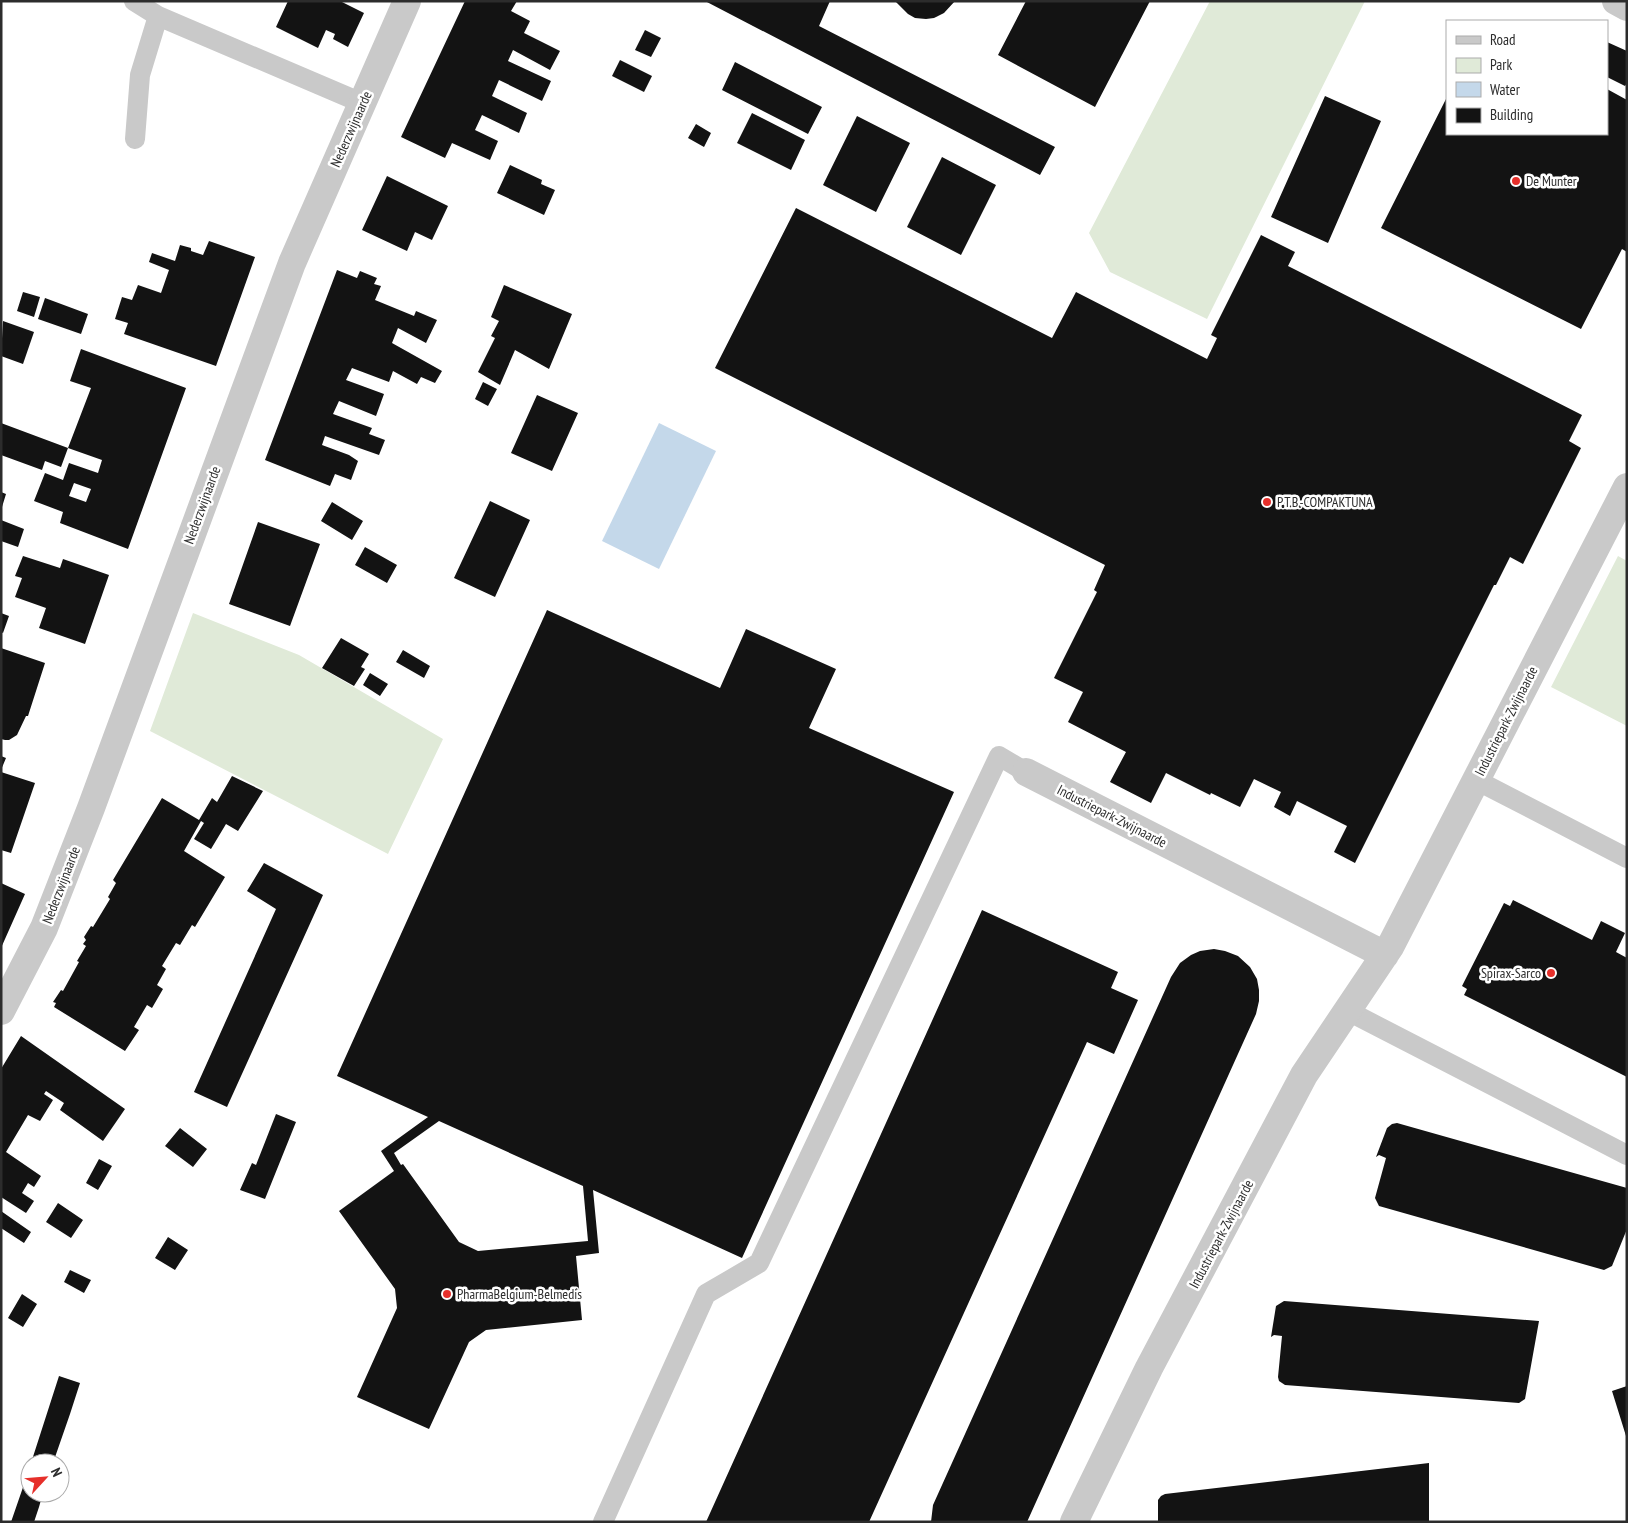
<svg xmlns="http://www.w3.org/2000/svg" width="1628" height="1523" font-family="'PT Sans Narrow',sans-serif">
<rect width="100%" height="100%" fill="#fff"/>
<path fill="#e0ead8" d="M 1210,1 L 1365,1 L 1207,319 L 1110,272 L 1089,233 Z
M 1618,556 L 1627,561 L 1627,726 L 1551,687 Z
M 193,613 L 299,655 L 443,739 L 388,854 L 150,731 Z"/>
<path fill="#c4d8ea" d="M 659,423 L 716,451 L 659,569 L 602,541 Z"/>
<path fill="#131313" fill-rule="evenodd" d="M 288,1 L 340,1 L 364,13 L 348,47 L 333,39 L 335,34 L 326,30 L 318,48 L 276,27 Z
M 465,1 L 517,1 L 511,11 L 530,21 L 524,33 L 560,51 L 550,70 L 513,50 L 508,61 L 551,81 L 542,101 L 499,80 L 492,96 L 527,113 L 519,133 L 482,115 L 475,130 L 498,141 L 490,160 L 452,143 L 445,158 L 401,137 Z
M 705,1 L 830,1 L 819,26 L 1055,147 L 1040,175 Z
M 895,1 L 955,1 L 944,13 L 934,18 L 926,19 L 915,18 L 908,14 Z
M 1026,1 L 1150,1 L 1095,107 L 998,55 Z
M 645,30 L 661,38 L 651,57 L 635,50 Z
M 1607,42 L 1627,51 L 1627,83 L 1625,86 L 1607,77 Z
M 620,60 L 652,76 L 644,92 L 612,76 Z
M 735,62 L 822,107 L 808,134 L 722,90 Z
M 1607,89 L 1627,100 L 1627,252 L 1622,249 L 1581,329 L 1381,228 L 1447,97 L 1447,134 L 1607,134 Z
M 1325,96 L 1381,121 L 1328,243 L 1271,217 Z
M 752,113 L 805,140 L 791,170 L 737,143 Z
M 857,116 L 910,143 L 876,212 L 823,185 Z
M 696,124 L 711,133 L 704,147 L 688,138 Z
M 942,157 L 996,185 L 961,255 L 907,227 Z
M 510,165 L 542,180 L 541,184 L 555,190 L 544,215 L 497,193 Z
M 387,176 L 448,206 L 432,240 L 415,232 L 407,251 L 362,230 Z
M 796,208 L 1052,338 L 1076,292 L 1207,359 L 1217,338 L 1211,335 L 1261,235 L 1295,252 L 1288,266 L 1582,415 L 1569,441 L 1581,448 L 1523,564 L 1510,557 L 1496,585 L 1494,585 L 1355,863 L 1334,852 L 1347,826 L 1297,801 L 1290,816 L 1274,807 L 1281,792 L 1254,779 L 1240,807 L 1211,793 L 1210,795 L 1166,773 L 1151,803 L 1110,782 L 1126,752 L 1068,722 L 1083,692 L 1054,678 L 1097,592 L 1094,590 L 1105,565 L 715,368 Z
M 209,241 L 255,257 L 216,366 L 124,334 L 128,323 L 115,319 L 122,297 L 132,300 L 138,285 L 161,293 L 169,270 L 149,262 L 152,253 L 175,261 L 180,245 L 191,248 L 191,251 L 203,255 Z
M 337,270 L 357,278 L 360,271 L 377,278 L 374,284 L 381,286 L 375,300 L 414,316 L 416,311 L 437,320 L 426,343 L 398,328 L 392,343 L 442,371 L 435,383 L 421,377 L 417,384 L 393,371 L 389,382 L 352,368 L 346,380 L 384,394 L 376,416 L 339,401 L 333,414 L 372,428 L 369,434 L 385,440 L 379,455 L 325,436 L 322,445 L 349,455 L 358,461 L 351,480 L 335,474 L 330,486 L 265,460 Z
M 504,285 L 572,314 L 549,369 L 515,350 L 500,385 L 478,372 L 495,338 L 491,336 L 499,321 L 491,317 Z
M 23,292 L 40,297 L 34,317 L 17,311 Z
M 45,298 L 88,314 L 81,334 L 38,319 Z
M 3,321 L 34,332 L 23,364 L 1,356 Z
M 81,349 L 186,388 L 128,549 L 60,523 L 63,512 L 34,501 L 45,473 L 63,480 L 69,463 L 98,473 L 102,460 L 68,448 L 61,467 L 45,461 L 42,470 L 1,455 L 1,423 L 68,448 L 91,388 L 70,381 ZM 74,483 L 91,489 L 86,502 L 69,496 Z
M 483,382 L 497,389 L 488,406 L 475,399 Z
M 537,395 L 578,413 L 552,471 L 511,453 Z
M 1,492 L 6,494 L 2,507 L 1,507 Z
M 490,501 L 530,520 L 495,597 L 454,578 Z
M 332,502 L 363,521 L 352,540 L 321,521 Z
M 1,520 L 24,529 L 18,547 L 1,541 Z
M 258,522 L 320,544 L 290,626 L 229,604 Z
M 365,547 L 397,565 L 387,583 L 355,565 Z
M 23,556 L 60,568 L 63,559 L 109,575 L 85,644 L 39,628 L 46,608 L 15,597 L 22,578 L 15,576 Z
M 547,610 L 720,688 L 746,629 L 836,669 L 809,728 L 954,792 L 742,1258 L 593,1190 L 599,1253 L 576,1256 L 582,1320 L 486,1330 L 469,1342 L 429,1429 L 357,1397 L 397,1308 L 395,1289 L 339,1211 L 394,1171 L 381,1151 L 428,1117 L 337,1076 ZM 439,1121 L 583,1186 L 588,1241 L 478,1251 L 459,1242 L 403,1164 L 401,1165 L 394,1153 Z
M 1,613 L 9,616 L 3,633 L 1,632 Z
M 341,638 L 369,654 L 361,667 L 365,669 L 354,686 L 322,668 Z
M 1,648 L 45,663 L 28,716 L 26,716 L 17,735 L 9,740 L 5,740 L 1,739 Z
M 403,650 L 430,666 L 424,678 L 396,662 Z
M 370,673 L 388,684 L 380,696 L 363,685 Z
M 1,756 L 6,758 L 1,770 Z
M 1,772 L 35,783 L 11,853 L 1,850 Z
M 232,776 L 263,791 L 238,831 L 226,824 L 211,849 L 194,839 L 204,823 L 201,821 L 184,851 L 225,877 L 195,927 L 192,925 L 180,945 L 176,943 L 162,966 L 166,969 L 157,985 L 163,989 L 152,1008 L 147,1005 L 134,1027 L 139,1030 L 125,1051 L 54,1007 L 56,1003 L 53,1002 L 61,990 L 63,991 L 79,962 L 77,961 L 86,946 L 83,944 L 86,940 L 84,937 L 91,926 L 93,927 L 110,899 L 108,897 L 116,883 L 113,880 L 116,875 L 162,798 L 199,820 L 212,798 L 217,802 Z
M 264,863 L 323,895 L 227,1107 L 194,1092 L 276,909 L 247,891 Z
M 1,883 L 25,894 L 1,948 Z
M 1513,900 L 1592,940 L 1601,921 L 1625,933 L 1616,952 L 1627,958 L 1627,1077 L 1464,995 L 1467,989 L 1462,986 L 1504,903 L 1510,906 Z
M 982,910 L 1118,972 L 1111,988 L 1138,1000 L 1114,1054 L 1087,1042 L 869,1522 L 706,1522 Z
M 1214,949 L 1225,951 L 1238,956 L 1250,967 L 1257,979 L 1259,990 L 1259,1001 L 1256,1014 L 1027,1522 L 931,1522 L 933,1505 L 1171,977 L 1180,963 L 1191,955 L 1200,951 Z
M 21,1036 L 125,1109 L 103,1141 L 60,1110 L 64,1103 L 46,1091 L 44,1094 L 53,1100 L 40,1121 L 28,1115 L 6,1152 L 41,1176 L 34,1187 L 28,1183 L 22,1193 L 34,1201 L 26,1213 L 1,1197 L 1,1069 Z
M 276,1114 L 296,1122 L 265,1199 L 240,1190 L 252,1163 L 256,1165 Z
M 1397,1123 L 1627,1188 L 1627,1229 L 1612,1266 L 1604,1270 L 1379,1206 L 1375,1198 L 1386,1158 L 1379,1155 L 1376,1157 L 1387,1128 L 1392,1124 Z
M 180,1128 L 207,1149 L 193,1167 L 165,1146 Z
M 99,1159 L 112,1166 L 98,1190 L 86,1183 Z
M 58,1203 L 83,1220 L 71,1238 L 46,1222 Z
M 1,1211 L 31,1232 L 24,1243 L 1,1228 Z
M 168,1237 L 188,1250 L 175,1270 L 155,1258 Z
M 70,1270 L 91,1280 L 84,1293 L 64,1282 Z
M 22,1294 L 37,1304 L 23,1327 L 8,1318 Z
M 1284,1301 L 1539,1321 L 1525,1399 L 1519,1403 L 1285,1385 L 1279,1381 L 1278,1377 L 1282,1336 L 1274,1335 L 1271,1337 L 1276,1306 Z
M 59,1376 L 80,1383 L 70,1414 L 53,1463 L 31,1463 Z
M 1627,1386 L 1627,1435 L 1626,1436 L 1612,1391 Z
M 1429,1463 L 1429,1522 L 1158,1522 L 1158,1500 L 1161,1496 L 1165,1494 Z
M 30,1467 L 30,1493 L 43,1493 L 39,1507 L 34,1522 L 11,1522 Z"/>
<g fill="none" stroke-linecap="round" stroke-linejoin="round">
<path stroke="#c9c9c9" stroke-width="20" d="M 134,1 L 158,16
M 135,139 L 140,75 L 158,16 L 362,103
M 1476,780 L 1627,858
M 1348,1011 L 1627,1155
M 603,1522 L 706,1294 L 759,1263 L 999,756 L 1026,772"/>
<path stroke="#c9c9c9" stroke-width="28" d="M 1616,1 L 1627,7
M 1026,772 L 1385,955
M 1,1011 L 44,928 L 91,808 L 292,263 L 407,1
M 1074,1522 L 1149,1368 L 1304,1075 L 1390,947 L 1627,487"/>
</g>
<g fill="#e62f2a" stroke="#fff" stroke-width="2">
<circle cx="1516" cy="181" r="5"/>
<circle cx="1267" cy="502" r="5"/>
<circle cx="1551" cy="973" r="5"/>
<circle cx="447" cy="1294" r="5"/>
</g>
<g text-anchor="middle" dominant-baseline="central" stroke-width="5" stroke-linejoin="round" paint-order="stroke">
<g font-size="14" fill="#2c2c2c" stroke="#fff">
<text transform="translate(351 129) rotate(-66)">Nederzwijnaarde</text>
<text transform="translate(202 505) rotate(-70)">Nederzwijnaarde</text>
<text transform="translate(1506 721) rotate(-63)">Industriepark-Zwijnaarde</text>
<text transform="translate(1112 816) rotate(27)">Industriepark-Zwijnaarde</text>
<text transform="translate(61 885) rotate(-69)">Nederzwijnaarde</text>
<text transform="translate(1221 1234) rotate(-62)">Industriepark-Zwijnaarde</text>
</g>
<g font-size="14" fill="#2c2c2c" stroke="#fff" text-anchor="start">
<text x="1526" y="181">De Munter</text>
<text x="1277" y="502">P.T.B.-COMPAKTUNA</text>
<text x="1541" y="973" text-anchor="end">Spirax-Sarco</text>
<text x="457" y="1294">PharmaBelgium-Belmedis</text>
</g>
</g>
<rect width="1628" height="1523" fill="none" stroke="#2c2c2c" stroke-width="5"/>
<rect x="1446" y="20" width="162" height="115" fill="#ffffff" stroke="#ababab"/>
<rect x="1456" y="36" width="25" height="8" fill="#c9c9c9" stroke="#ababab"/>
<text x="1490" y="45" font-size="15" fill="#2c2c2c">Road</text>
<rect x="1456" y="58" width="25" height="15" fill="#e0ead8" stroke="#ababab"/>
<text x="1490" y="70" font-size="15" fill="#2c2c2c">Park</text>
<rect x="1456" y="82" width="25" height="15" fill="#c4d8ea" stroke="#ababab"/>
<text x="1490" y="95" font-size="15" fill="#2c2c2c">Water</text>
<rect x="1456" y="108" width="25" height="15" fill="#131313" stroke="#ababab"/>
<text x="1490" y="120" font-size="15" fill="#2c2c2c">Building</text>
<g transform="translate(45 1478) rotate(64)"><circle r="24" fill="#ffffff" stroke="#ababab"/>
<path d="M0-4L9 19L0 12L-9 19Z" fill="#e62f2a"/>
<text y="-8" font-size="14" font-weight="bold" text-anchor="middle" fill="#2c2c2c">N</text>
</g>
</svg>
